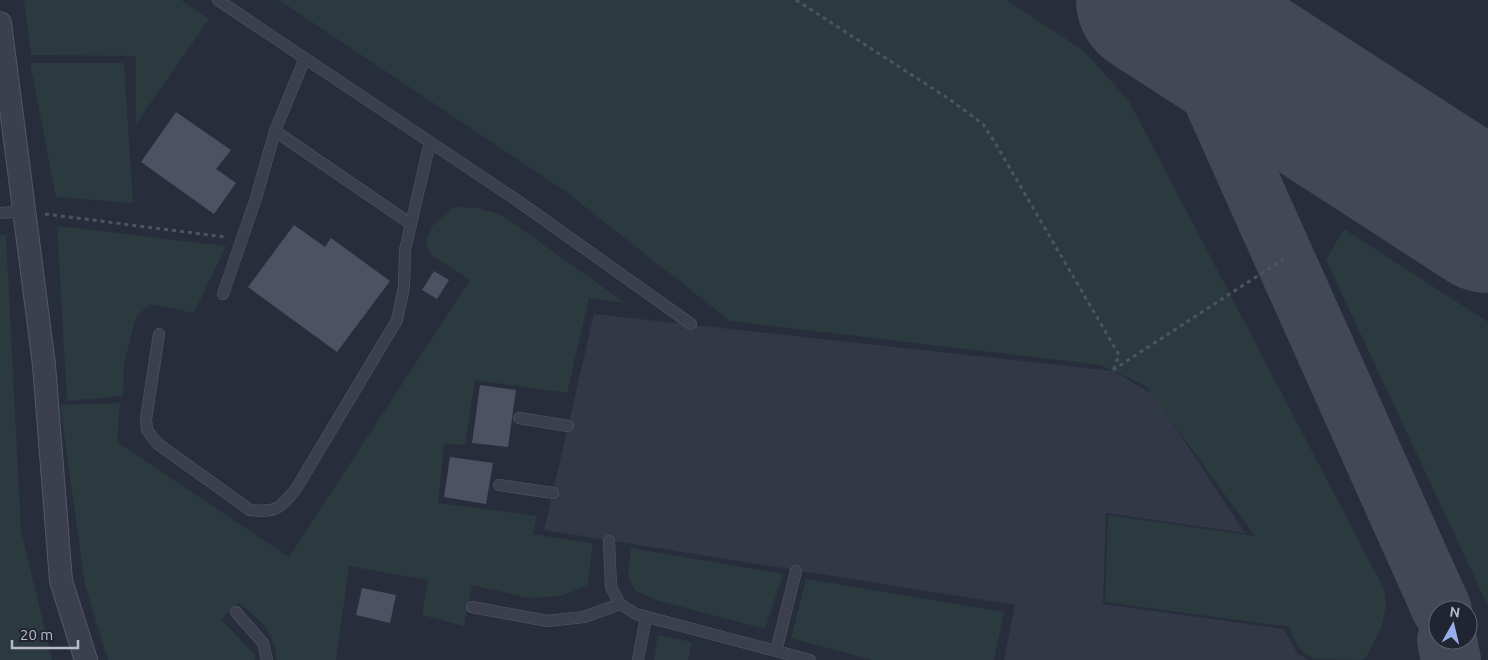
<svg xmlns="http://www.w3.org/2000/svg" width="1488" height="660" font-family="Ubuntu,sans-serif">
<rect width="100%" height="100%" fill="#282d3c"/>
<path fill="#323846" d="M 594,314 L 1113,371 L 1154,395 L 1245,533 L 1106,513 L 1103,604 L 1284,629 L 1297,653 L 1308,660 L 1004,660 L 1015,605 L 544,530 Z"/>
<path fill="#2a3a3e" d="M 24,0 L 181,0 L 209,19 L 136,124 L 136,56 L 31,55 Z
M 279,0 L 1006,0 L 1083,50 L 1129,101 L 1385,591 L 1386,607 L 1381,629 L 1366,657 L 1362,660 L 1314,659 L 1298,648 L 1289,627 L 1105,602 L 1108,515 L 1255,536 L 1146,386 L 1100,365 L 730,321 L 565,191 Z
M 30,63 L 124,63 L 133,203 L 56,197 Z
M 453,207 L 478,208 L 502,215 L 625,303 L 589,298 L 567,393 L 475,380 L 465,445 L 444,444 L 438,503 L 537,516 L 533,534 L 593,544 L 587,586 L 561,596 L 529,598 L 472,585 L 464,626 L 422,615 L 428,580 L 349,566 L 336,660 L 277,660 C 273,629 262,622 239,603 L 221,619 L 254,654 L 255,660 L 108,660 L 85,585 L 60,405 L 120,403 L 117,442 L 289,557 L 470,280 L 429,253 L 426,241 L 433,225 Z
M 57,226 L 226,246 L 194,313 L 150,304 L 136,317 L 124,363 L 123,396 L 67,401 Z
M 1344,229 L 1488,322 L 1488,606 L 1326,260 Z
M 0,235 L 6,235 L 21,530 L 52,660 L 0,660 Z
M 631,548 L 783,574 L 765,629 L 656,600 L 634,590 L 628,574 Z
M 806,579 L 1004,612 L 994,660 L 872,660 L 791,638 Z
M 658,635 L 692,642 L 688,660 L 654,660 Z"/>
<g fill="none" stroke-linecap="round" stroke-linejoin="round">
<path stroke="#434857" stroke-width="60" d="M 1176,16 L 1442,610
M 1447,640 L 1451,660"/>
<path stroke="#434857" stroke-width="150" d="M 1151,0 L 1488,218"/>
</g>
<path fill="#4c5262" d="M 176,112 L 231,150 L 216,169 L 236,183 L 214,214 L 141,162 Z
M 294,225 L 325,247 L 331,238 L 390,281 L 337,352 L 248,287 Z
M 434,271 L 449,280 L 437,299 L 422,290 Z
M 480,385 L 516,390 L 508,447 L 472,443 Z
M 450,457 L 493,463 L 486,504 L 444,497 Z
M 362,588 L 396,595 L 390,623 L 356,615 Z"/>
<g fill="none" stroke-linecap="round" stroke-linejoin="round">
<g stroke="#535864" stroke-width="12">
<path id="lane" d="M 218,0 L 518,201 L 691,324
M 275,131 L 411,224
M 0,213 L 25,211
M 223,294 L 256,198 L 275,131 L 305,58
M 159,334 L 146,419 L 147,430 L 158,444 L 250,510 C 277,513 280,508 296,489 L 397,320 L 404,287 L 405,250 L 430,142
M 519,418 L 568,426
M 499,485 L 553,493
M 609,541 L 611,587 L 620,604 L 636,614 L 810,660
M 472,607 L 547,621 L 584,617 L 620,604
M 236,612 L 263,643 L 267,660
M 776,651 L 796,571
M 638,660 L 646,617"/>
</g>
<g stroke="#535864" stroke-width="24">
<path id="street" d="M 0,23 L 44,365 L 61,581 L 86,660"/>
</g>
<path stroke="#49575c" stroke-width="3" stroke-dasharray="4 4" stroke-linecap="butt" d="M 796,0 L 949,99 L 983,124 L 994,141 L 1119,355 L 1113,371
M 45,214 L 225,237
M 1113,370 L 1285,258"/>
<use href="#lane" stroke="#3b404c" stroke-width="11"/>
<use href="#street" stroke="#3b404c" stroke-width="22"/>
</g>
<g transform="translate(1453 625) rotate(8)"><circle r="24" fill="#202531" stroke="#5c616d"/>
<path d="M0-4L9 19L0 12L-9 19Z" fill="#98adeb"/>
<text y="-8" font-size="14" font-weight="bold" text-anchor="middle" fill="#b7bbc7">N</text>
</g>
<path d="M12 640v8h66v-8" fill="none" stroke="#b7bbc7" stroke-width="2.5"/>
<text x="20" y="640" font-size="15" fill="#b7bbc7" stroke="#202531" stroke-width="4" paint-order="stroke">20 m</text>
</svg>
